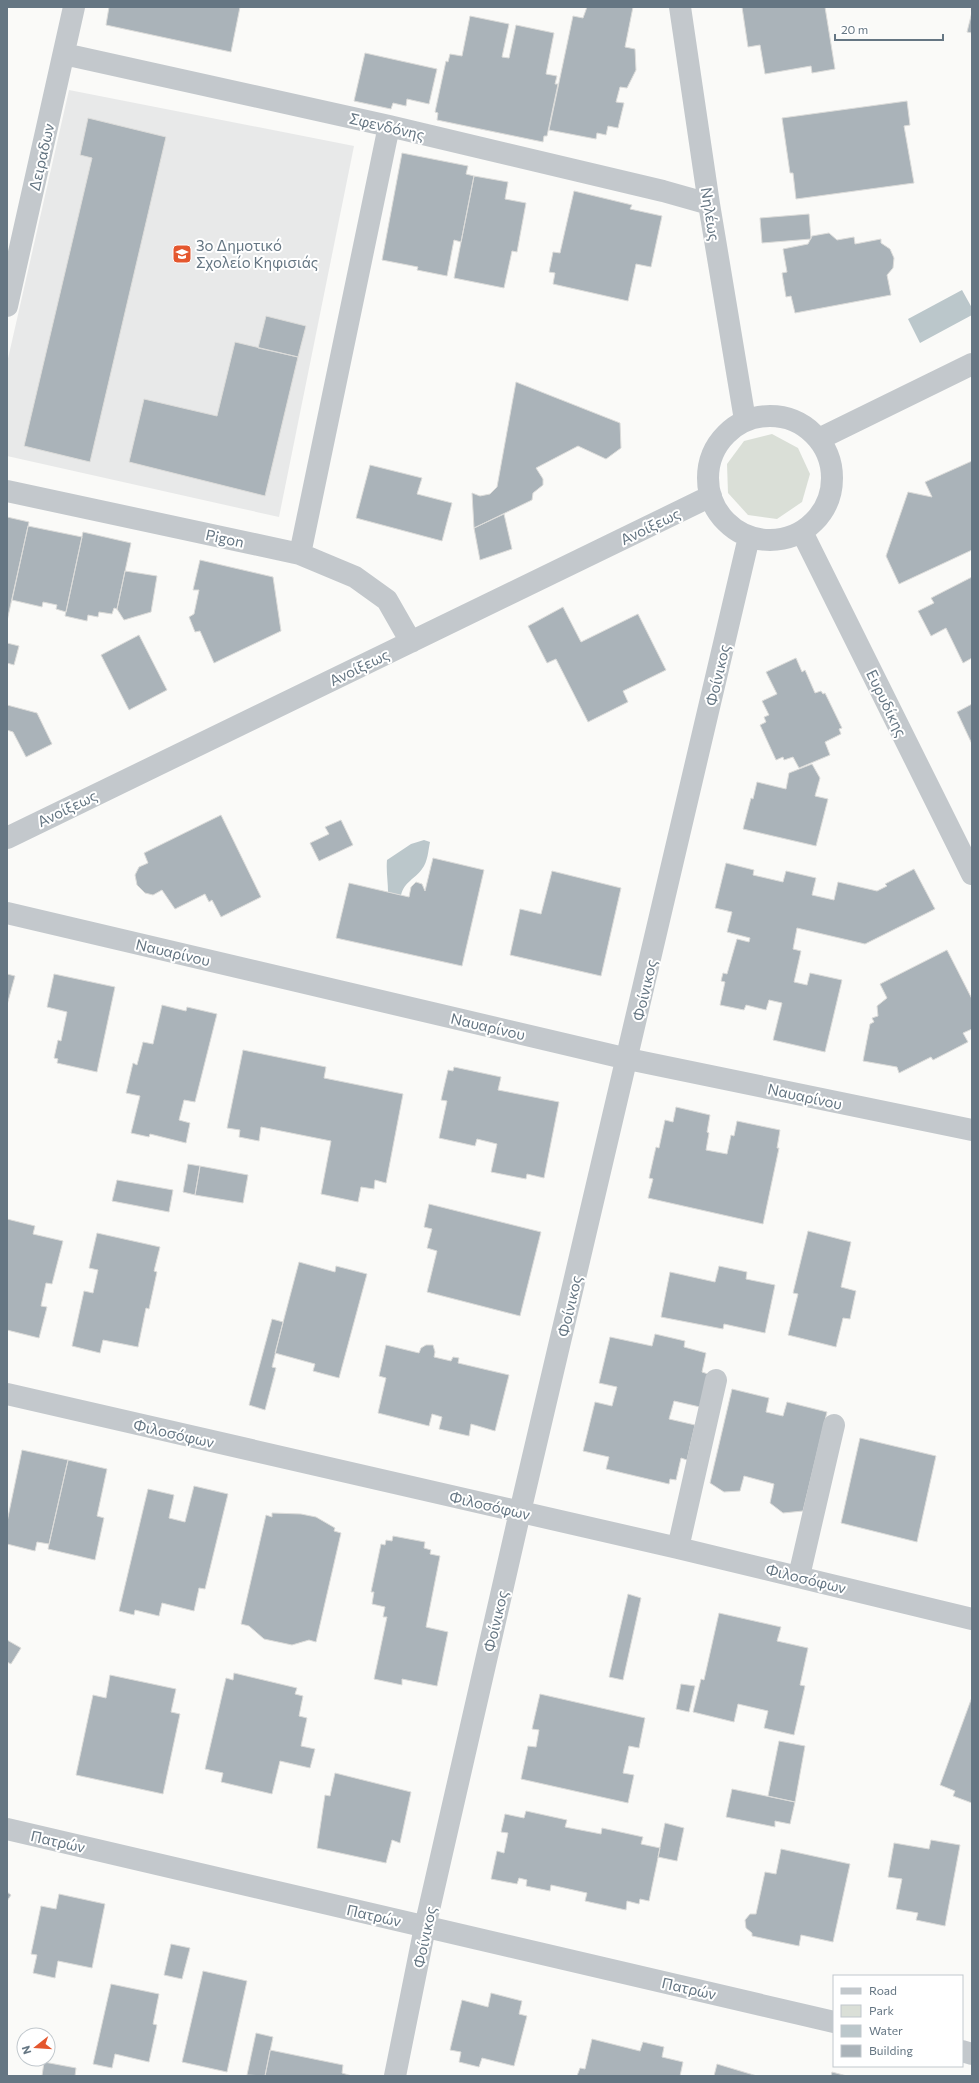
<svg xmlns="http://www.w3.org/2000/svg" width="979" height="2083" font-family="Commissioner,sans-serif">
<rect width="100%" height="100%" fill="#fafaf8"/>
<path fill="#e8e9e9" d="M 69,90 L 354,146 L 279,517 L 7,456 L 7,363 Z"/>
<path fill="#dadfd7" d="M 772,434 L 798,448 L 810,474 L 802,502 L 777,519 L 748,515 L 728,493 L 727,464 L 744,441 Z"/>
<path fill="#bbc7cb" d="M 962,290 L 972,308 L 972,315 L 920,343 L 908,319 Z
M 424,840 L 430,842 C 428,851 428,861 422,869 C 414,880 405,881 401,895 L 388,892 C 388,881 386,871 387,860 L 411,844 Z"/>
<path fill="#aab3b9" stroke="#dcdcda" d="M 109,7 L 240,7 L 231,52 L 106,25 Z
M 587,7 L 633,7 L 625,47 L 635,49 L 636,70 L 627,88 L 620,87 L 616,102 L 624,103 L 618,128 L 608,126 L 606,135 L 597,133 L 596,139 L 549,130 L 573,16 L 583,18 Z
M 742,7 L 825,7 L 835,69 L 812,73 L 811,66 L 765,74 L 760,45 L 748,47 Z
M 972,12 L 972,33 L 967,32 Z
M 470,16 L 509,24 L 502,57 L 509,58 L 516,25 L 554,33 L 546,74 L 557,76 L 555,84 L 558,84 L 547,136 L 544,136 L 543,142 L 437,120 L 438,113 L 435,112 L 446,61 L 448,62 L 450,54 L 462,56 Z
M 365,53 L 437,69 L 429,104 L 407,99 L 406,106 L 393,103 L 391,109 L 354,101 Z
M 907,101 L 910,125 L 904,126 L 914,183 L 796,199 L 793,173 L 790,173 L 782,118 Z
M 88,118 L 166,137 L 90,462 L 24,446 L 92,158 L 80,155 Z
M 402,153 L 468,166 L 466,174 L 474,176 L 461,242 L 454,240 L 447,276 L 417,270 L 418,267 L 382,260 Z
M 474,176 L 508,182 L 505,199 L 526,203 L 517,252 L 512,251 L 504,288 L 454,278 Z
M 574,191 L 632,205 L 630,209 L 662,216 L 651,267 L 636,264 L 628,301 L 553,284 L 555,273 L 549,272 L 553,252 L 560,253 Z
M 809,214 L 811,239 L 762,243 L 760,218 Z
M 829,233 L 837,240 L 854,237 L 855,244 L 881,239 L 881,243 L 890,249 L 894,258 L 893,268 L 887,275 L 891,295 L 795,313 L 791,296 L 786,297 L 782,273 L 787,272 L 783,249 L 808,244 L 812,236 Z
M 266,316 L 306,326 L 298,357 L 258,348 Z
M 235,342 L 298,357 L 265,496 L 129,462 L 144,399 L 217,416 Z
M 516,382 L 620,423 L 621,448 L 606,459 L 578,446 L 536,468 L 543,479 L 543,485 L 533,493 L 532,500 L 474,528 L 472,493 L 480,496 L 490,494 L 497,487 Z
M 972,461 L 972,550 L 899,584 L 886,556 L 908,492 L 932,497 L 925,482 Z
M 370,465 L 422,478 L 417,494 L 452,503 L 442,541 L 356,518 Z
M 504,514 L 512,549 L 480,560 L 474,528 Z
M 7,517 L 29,522 L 7,621 Z
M 28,526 L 82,537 L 66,612 L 56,609 L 57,605 L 43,602 L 42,607 L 12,600 Z
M 83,532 L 131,543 L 117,609 L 114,608 L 112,614 L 99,612 L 98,617 L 88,615 L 87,621 L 65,616 Z
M 200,560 L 273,577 L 281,631 L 214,663 L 200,631 L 195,632 L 189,617 L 194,614 L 199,590 L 193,590 Z
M 125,571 L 157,576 L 151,612 L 124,620 L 117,609 Z
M 972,577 L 972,658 L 963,663 L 946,628 L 931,636 L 918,611 L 934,603 L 931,598 Z
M 563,607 L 581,642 L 638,614 L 666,670 L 623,691 L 628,702 L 588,722 L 556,659 L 547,663 L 528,626 Z
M 139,635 L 167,690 L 129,710 L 101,655 Z
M 7,643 L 19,646 L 14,665 L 7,663 Z
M 796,658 L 802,672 L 805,670 L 815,693 L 821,691 L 823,694 L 825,693 L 842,728 L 839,729 L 841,734 L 825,742 L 830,755 L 799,768 L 793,757 L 784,760 L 783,757 L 776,760 L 760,725 L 766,722 L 764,717 L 769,715 L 762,701 L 777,694 L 766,672 Z
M 972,704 L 972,744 L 957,712 Z
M 7,705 L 37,713 L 52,744 L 26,757 L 13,732 L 7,730 Z
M 812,764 L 820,778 L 815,796 L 828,799 L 816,846 L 743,829 L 751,798 L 753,799 L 757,782 L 786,789 L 789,773 Z
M 221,815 L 261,897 L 221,917 L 212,900 L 209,902 L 205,894 L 175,909 L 162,890 L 153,895 L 145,893 L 137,885 L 135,875 L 139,867 L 148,863 L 144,853 Z
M 341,820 L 353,845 L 319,861 L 310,843 L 329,834 L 325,827 Z
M 433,858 L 484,870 L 462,966 L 336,938 L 349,883 L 409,897 L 411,887 L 416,882 L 422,884 L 425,891 Z
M 726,863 L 754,870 L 753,875 L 783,882 L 786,871 L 816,878 L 812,895 L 834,900 L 838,882 L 877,891 L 887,886 L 885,884 L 914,869 L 935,909 L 865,944 L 797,928 L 793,949 L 801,951 L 794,982 L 807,985 L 810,973 L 842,980 L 825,1052 L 773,1040 L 782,1003 L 769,1000 L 766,1010 L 746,1005 L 744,1010 L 720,1005 L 725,982 L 721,981 L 723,973 L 727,974 L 737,939 L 749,942 L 750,938 L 727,932 L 732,912 L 715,908 Z
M 552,871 L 621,888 L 601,976 L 510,955 L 520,909 L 541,914 Z
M 947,950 L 972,999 L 972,1029 L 963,1033 L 968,1042 L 933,1060 L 931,1057 L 899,1073 L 897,1067 L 863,1061 L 870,1024 L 874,1022 L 872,1018 L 878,1016 L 877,1006 L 887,998 L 880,984 Z
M 7,974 L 15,976 L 7,1005 Z
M 54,974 L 115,987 L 97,1072 L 57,1063 L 58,1059 L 54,1058 L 58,1040 L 61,1041 L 67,1012 L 47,1007 Z
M 162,1005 L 186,1011 L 187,1007 L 217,1014 L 195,1102 L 184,1100 L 179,1120 L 190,1123 L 186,1143 L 150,1134 L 149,1137 L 131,1133 L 140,1096 L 126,1093 L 133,1063 L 137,1065 L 143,1042 L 153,1044 Z
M 243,1050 L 326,1067 L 324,1078 L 403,1094 L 386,1183 L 375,1180 L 374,1189 L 361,1187 L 358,1202 L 321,1194 L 331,1141 L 261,1127 L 259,1141 L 239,1137 L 240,1130 L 227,1128 Z
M 454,1067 L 501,1077 L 498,1090 L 559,1102 L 544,1178 L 527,1174 L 526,1179 L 491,1172 L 497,1144 L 477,1139 L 475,1146 L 439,1138 L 447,1101 L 441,1100 L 448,1070 L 453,1071 Z
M 676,1107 L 710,1115 L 707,1132 L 709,1133 L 706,1150 L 727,1154 L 731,1135 L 734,1136 L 737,1121 L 780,1130 L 777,1148 L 779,1148 L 763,1224 L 648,1198 L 653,1179 L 649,1178 L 656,1147 L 659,1148 L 665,1120 L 673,1122 Z
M 188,1164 L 200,1166 L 195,1195 L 183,1192 Z
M 200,1166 L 248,1175 L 243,1203 L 195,1195 Z
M 117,1180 L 173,1190 L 169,1212 L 112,1201 Z
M 429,1204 L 541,1232 L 520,1316 L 427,1292 L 437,1251 L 427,1248 L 432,1229 L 424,1227 Z
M 7,1219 L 35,1226 L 33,1234 L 63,1241 L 52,1284 L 46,1283 L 41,1306 L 47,1307 L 39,1338 L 7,1330 Z
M 808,1231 L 851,1242 L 841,1287 L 856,1291 L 850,1319 L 843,1318 L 836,1347 L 788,1335 L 798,1294 L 793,1293 Z
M 97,1233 L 160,1247 L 154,1271 L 157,1272 L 149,1309 L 146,1308 L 138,1347 L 103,1340 L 100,1353 L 72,1346 L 84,1291 L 93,1293 L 98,1270 L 89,1268 Z
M 299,1262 L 335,1272 L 336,1266 L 367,1274 L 339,1378 L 313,1371 L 315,1364 L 275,1353 Z
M 719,1266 L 747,1272 L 746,1279 L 775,1285 L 765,1333 L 724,1324 L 723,1329 L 661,1317 L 670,1272 L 715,1282 Z
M 272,1319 L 283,1322 L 272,1367 L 276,1368 L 265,1410 L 249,1405 Z
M 655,1334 L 685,1341 L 684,1347 L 706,1353 L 702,1372 L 708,1374 L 700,1407 L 674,1401 L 669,1419 L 695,1425 L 687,1460 L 681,1458 L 676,1480 L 670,1479 L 669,1484 L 606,1469 L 609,1457 L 583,1451 L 595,1402 L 612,1406 L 617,1387 L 599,1383 L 610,1337 L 652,1346 Z
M 386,1345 L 419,1353 L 421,1348 L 426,1345 L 433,1345 L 435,1352 L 434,1357 L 451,1361 L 453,1357 L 459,1358 L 458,1363 L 509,1375 L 495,1431 L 471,1424 L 469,1436 L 439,1429 L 442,1417 L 432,1414 L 429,1426 L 378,1413 L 386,1378 L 379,1376 Z
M 732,1389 L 769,1398 L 766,1412 L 783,1416 L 787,1402 L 827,1412 L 803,1511 L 783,1513 L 770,1503 L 774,1484 L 744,1476 L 740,1491 L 724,1492 L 710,1483 Z
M 860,1438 L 936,1456 L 917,1542 L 841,1523 Z
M 22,1450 L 68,1460 L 49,1544 L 37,1542 L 35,1551 L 7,1544 L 7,1522 Z
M 68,1460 L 107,1469 L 97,1516 L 104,1518 L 95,1560 L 48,1549 Z
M 194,1486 L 228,1494 L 205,1589 L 199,1588 L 194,1611 L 162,1603 L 159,1616 L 135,1610 L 134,1615 L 119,1611 L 148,1489 L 174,1495 L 169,1518 L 185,1522 Z
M 272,1513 L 301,1514 L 316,1517 L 335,1528 L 334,1531 L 341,1533 L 316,1642 L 309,1640 L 292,1645 L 264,1639 L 249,1626 L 241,1624 L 266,1515 L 272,1517 Z
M 393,1536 L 425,1542 L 424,1548 L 431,1550 L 430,1554 L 440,1556 L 426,1627 L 448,1632 L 437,1686 L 402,1679 L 402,1685 L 374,1679 L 387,1617 L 383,1617 L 385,1607 L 372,1604 L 374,1592 L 371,1592 L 381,1544 L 385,1545 L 386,1540 L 392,1541 Z
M 628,1594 L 641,1598 L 623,1680 L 609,1677 Z
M 719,1613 L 781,1627 L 777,1641 L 808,1648 L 800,1685 L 805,1686 L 794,1735 L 764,1728 L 768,1711 L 738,1704 L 734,1722 L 693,1712 L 701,1679 L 704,1680 Z
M 7,1640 L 21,1648 L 11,1664 L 7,1662 Z
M 234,1673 L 297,1688 L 295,1694 L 303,1696 L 299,1716 L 307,1718 L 301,1746 L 315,1749 L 310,1768 L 280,1761 L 272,1794 L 221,1782 L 223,1773 L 205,1769 L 226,1678 L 233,1680 Z
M 110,1675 L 176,1689 L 171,1712 L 180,1714 L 163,1794 L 76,1775 L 93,1695 L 106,1698 Z
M 681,1684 L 695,1686 L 689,1712 L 676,1709 Z
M 540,1694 L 645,1718 L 639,1748 L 629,1746 L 623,1773 L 634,1775 L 628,1803 L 521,1779 L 528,1746 L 536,1747 L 539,1730 L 532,1729 Z
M 972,1697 L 972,1803 L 953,1796 L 955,1791 L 940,1785 Z
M 779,1741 L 805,1746 L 795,1802 L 768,1796 Z
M 335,1773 L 411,1792 L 400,1843 L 392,1840 L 386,1863 L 317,1848 L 325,1795 L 330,1796 Z
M 732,1789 L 795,1802 L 790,1824 L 775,1821 L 775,1827 L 726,1817 Z
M 526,1811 L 567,1820 L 565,1827 L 601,1834 L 602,1828 L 643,1837 L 641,1844 L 660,1848 L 649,1901 L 640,1899 L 639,1904 L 627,1901 L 626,1910 L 585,1901 L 587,1893 L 551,1885 L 550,1891 L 526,1886 L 527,1880 L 519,1878 L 517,1884 L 491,1879 L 497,1851 L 504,1853 L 508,1833 L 501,1832 L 505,1814 L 524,1818 Z
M 665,1823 L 684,1828 L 677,1861 L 658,1857 Z
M 931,1840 L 960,1845 L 945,1926 L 916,1920 L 918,1913 L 896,1909 L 902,1879 L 888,1877 L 894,1843 L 929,1849 Z
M 781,1849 L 850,1864 L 833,1942 L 801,1935 L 799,1946 L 752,1936 L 752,1933 L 746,1928 L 745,1920 L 750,1914 L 756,1914 L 765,1872 L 776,1874 Z
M 7,1892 L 11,1895 L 7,1901 Z
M 59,1894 L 105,1904 L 92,1968 L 58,1961 L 55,1978 L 33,1973 L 37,1955 L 31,1954 L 41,1906 L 56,1909 Z
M 171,1944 L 190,1948 L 182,1979 L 164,1975 Z
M 203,1971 L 247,1981 L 227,2072 L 182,2062 Z
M 111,1984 L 159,1994 L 153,2024 L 157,2025 L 149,2062 L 115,2054 L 112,2068 L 93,2064 Z
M 491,1993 L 522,2001 L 519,2014 L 527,2016 L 514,2066 L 482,2058 L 479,2067 L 459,2062 L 461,2052 L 450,2050 L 462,2000 L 488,2007 Z
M 256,2033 L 273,2037 L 265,2076 L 247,2075 Z
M 592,2039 L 640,2051 L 643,2042 L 664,2047 L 662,2057 L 683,2062 L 680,2076 L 577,2076 L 580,2068 L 585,2069 Z
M 270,2050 L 343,2065 L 342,2073 L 352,2076 L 265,2076 Z
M 44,2062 L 76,2068 L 75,2076 L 42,2076 Z
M 717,2064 L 757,2076 L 714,2076 Z
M 832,2072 L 847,2076 L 831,2076 Z"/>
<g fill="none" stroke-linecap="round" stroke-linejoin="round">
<path stroke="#c3c8cc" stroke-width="22" d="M 680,7 L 709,204 L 745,420
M 64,54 L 389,126 L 663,191 L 709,204
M 7,306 L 74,7
M708 478a62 62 0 1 1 124 0a62 62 0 1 1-124 0Z
M 819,439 L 972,364
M 7,491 L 300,554 L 355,577 L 387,600 L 411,642
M 802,532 L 972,874
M 300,554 L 389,126
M 7,838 L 711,496
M 7,913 L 628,1059 L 972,1130
M 7,1394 L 678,1548 L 972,1619
M 678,1548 L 716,1380
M 799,1576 L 834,1425
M 7,1829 L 834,2022
M 962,2051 L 972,2054
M 395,2076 L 425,1927 L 520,1512 L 749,537"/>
</g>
<defs>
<g id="school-square" transform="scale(1)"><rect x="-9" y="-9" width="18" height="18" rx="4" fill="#e4572e" stroke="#fff"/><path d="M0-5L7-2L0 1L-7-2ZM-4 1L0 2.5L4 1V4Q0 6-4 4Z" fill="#fff"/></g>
</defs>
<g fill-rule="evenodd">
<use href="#school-square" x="182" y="254"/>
</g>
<g text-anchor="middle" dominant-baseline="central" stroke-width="4" stroke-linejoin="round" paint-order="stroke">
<g font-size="15" fill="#657683" stroke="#fff">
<text transform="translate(387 126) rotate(13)">Σφενδόνης</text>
<text transform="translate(41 157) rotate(-77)">Δειραδων</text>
<text transform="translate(711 214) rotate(81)">Νηλέως</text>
<text transform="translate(650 526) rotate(-26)">Ανοίξεως</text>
<text transform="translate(225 538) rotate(12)">Pigon</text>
<text transform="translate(359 667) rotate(-26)">Ανοίξεως</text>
<text transform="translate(717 675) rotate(-77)">Φοίνικος</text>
<text transform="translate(887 703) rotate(64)">Ευρυδίκης</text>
<text transform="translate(67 808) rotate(-26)">Ανοίξεως</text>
<text transform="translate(173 952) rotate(13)">Ναυαρίνου</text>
<text transform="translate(644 990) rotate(-77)">Φοίνικος</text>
<text transform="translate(488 1026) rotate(13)">Ναυαρίνου</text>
<text transform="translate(805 1096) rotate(12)">Ναυαρίνου</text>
<text transform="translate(569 1306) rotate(-77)">Φοίνικος</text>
<text transform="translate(174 1433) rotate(13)">Φιλοσόφων</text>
<text transform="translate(490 1505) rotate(13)">Φιλοσόφων</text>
<text transform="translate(806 1578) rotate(14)">Φιλοσόφων</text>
<text transform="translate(495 1621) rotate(-77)">Φοίνικος</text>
<text transform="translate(58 1841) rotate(13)">Πατρών</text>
<text transform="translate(374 1915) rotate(13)">Πατρών</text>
<text transform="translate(424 1937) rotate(-78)">Φοίνικος</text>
<text transform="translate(689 1988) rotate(13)">Πατρών</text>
</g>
<g font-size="15" fill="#657683" stroke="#fff" text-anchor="start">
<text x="196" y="245">3ο Δημοτικό<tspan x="196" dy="17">Σχολείο Κηφισιάς</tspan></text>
</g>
</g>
<rect width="979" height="2083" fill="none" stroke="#657683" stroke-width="16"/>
<rect x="833" y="1975" width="130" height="92" fill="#ffffff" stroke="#c1c8cd"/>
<rect x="841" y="1988" width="20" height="6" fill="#c3c8cc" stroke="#c1c8cd"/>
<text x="869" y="1995" font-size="12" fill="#657683">Road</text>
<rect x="841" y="2005" width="20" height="12" fill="#dadfd7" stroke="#c1c8cd"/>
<text x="869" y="2015" font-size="12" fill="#657683">Park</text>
<rect x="841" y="2025" width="20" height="12" fill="#bbc7cb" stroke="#c1c8cd"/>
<text x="869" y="2035" font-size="12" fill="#657683">Water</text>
<rect x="841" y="2045" width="20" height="12" fill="#aab3b9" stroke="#c1c8cd"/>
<text x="869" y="2055" font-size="12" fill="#657683">Building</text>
<g transform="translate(36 2047) rotate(253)"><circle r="19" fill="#ffffff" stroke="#c1c8cd"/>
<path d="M0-3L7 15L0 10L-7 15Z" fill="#e4572e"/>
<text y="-6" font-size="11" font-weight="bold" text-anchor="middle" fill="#657683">N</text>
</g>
<path d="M835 34v6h108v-6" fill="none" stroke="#657683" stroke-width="2"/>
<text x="841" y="34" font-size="12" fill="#657683" stroke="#ffffff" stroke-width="3" paint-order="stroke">20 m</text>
</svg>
